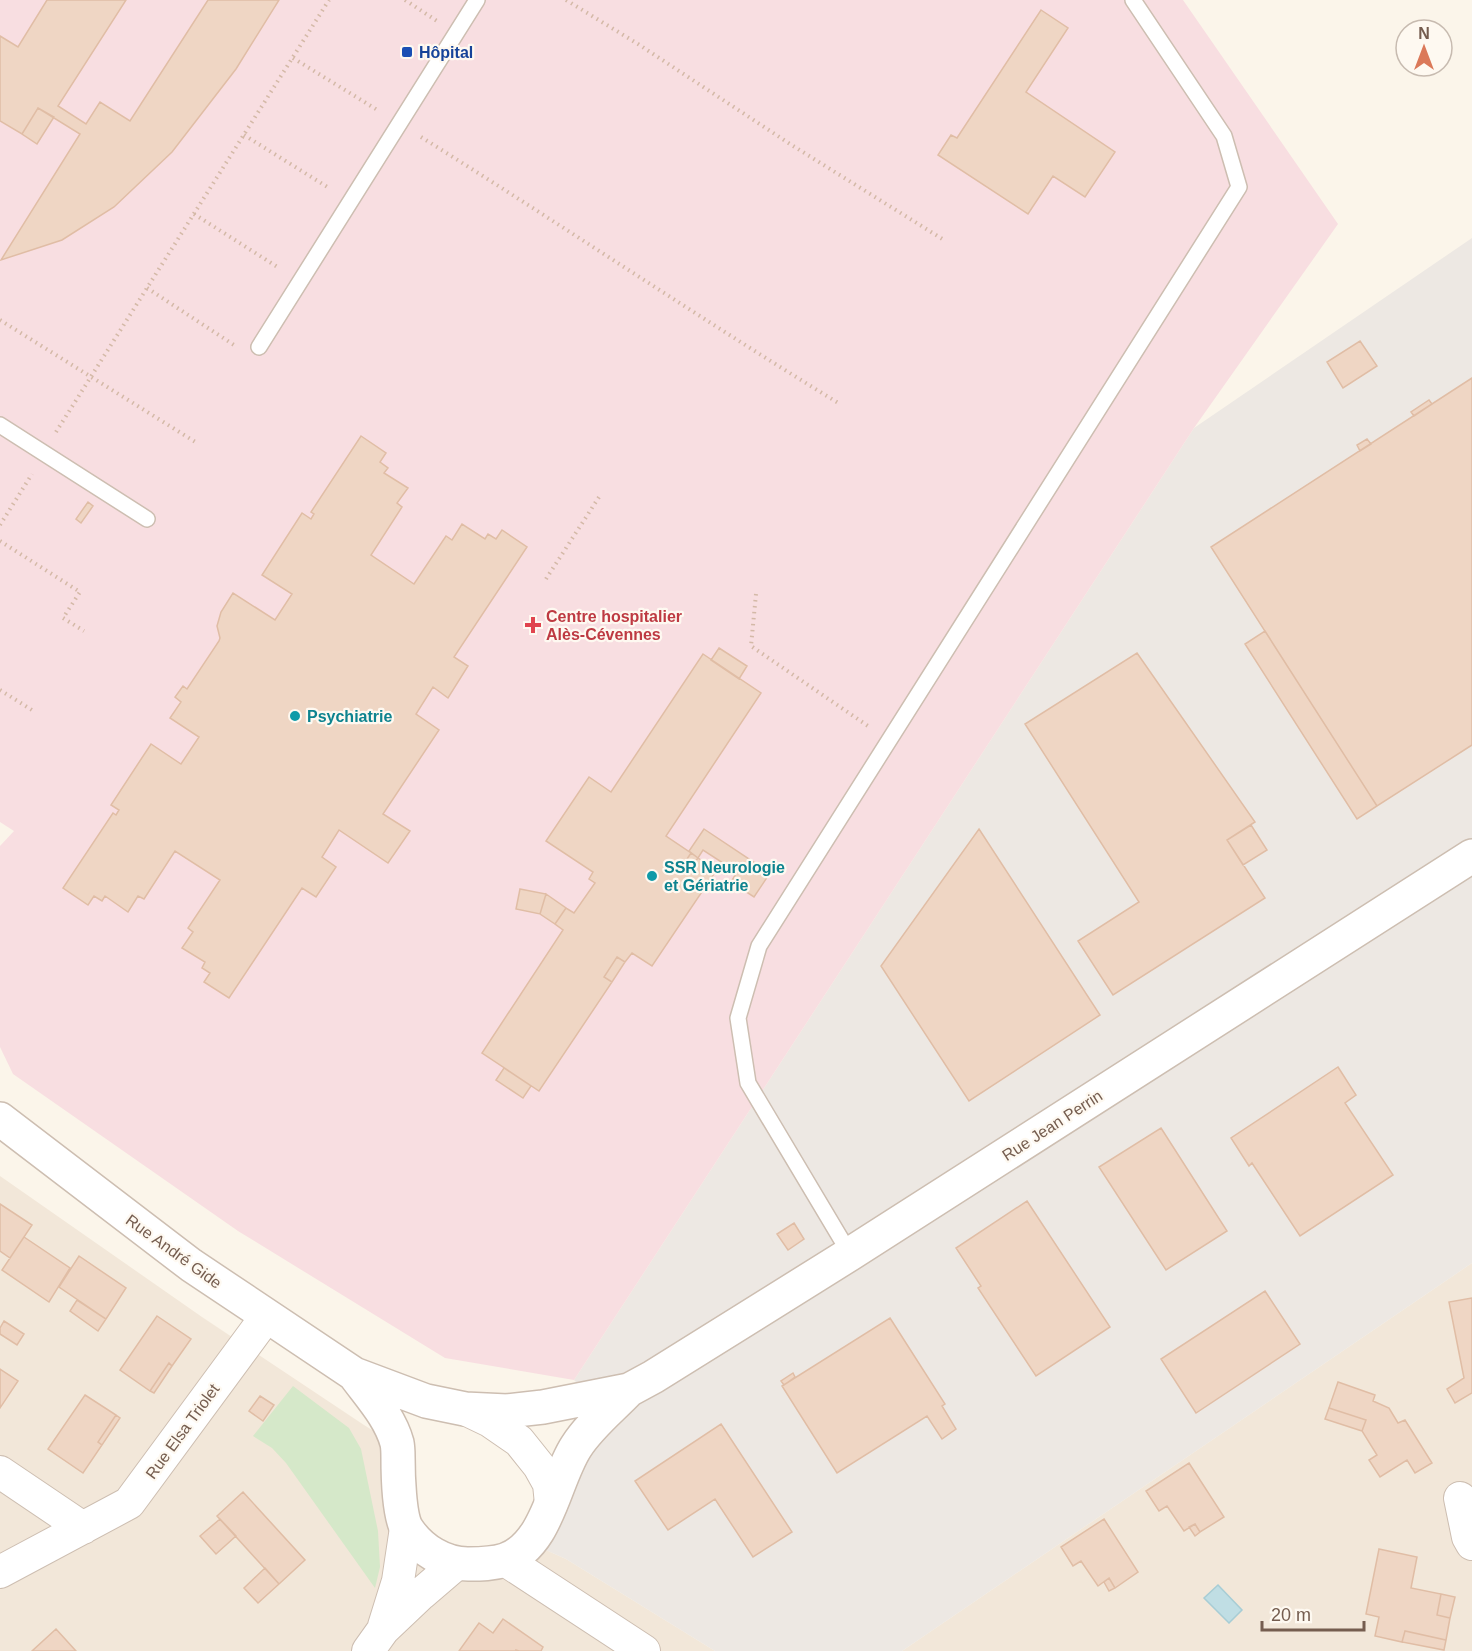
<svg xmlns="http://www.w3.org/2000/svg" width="1472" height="1651" font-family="Helvetica,sans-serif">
	<rect width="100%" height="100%" fill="#fbf5ea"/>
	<path fill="#f2e7d9" d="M 0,1176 L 202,1317 L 364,1425 L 398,1446 L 400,1496 L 437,1557 L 530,1543 L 566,1559 L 715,1651 L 0,1651 Z
		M 1472,1263 L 1472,1651 L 902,1651 Z"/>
	<path fill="#ede8e3" d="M 1472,238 L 1472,1263 L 902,1651 L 715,1651 L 566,1559 L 530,1543 L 591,1397 L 574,1380 L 1194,428 Z"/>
	<path fill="#f8dee1" d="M 0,0 L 1183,0 L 1338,224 L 1194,428 L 574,1380 L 445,1358 L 238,1231 L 13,1074 L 0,1047 L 0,846 L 14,831 L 0,822 Z"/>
	<path fill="#d5e8c9" d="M 293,1386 L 349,1428 L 361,1449 L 378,1531 L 380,1567 L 375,1588 L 286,1463 L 272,1448 L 253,1436 Z"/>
	<path fill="#c0dee4" stroke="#a7cdd5" stroke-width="1.5" d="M 1218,1585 L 1242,1610 L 1229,1623 L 1204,1598 Z"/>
	<path fill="#efd6c4" stroke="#e0bda5" stroke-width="1.5" d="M 47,0 L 126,0 L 58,106 L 86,124 L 100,102 L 130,121 L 208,0 L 279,0 L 236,69 L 172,152 L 114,207 L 62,240 L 1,260 L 80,134 L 38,108 L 22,134 L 0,121 L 0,36 L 18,47 Z
		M 1041,10 L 1068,28 L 1026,92 L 1115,152 L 1085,197 L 1053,176 L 1028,214 L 938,155 L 951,135 L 957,138 Z
		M 38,108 L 54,117 L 37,144 L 22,134 Z
		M 1360,341 L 1377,366 L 1343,388 L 1327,362 Z
		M 1472,378 L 1472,745 L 1377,806 L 1211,547 Z
		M 1429,400 L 1432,404 L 1414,416 L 1411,412 Z
		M 361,436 L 386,453 L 380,462 L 388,468 L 384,473 L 408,488 L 397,503 L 402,507 L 371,555 L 414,584 L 446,536 L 452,540 L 462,524 L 485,539 L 488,534 L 496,539 L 502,530 L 527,547 L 454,657 L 468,666 L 448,698 L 433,687 L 416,714 L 439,730 L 383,814 L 410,831 L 388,863 L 339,830 L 322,857 L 336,867 L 316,897 L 302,888 L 229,998 L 204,982 L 210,973 L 202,968 L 205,962 L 182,948 L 193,932 L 188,928 L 220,880 L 175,851 L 144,899 L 138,896 L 128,912 L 105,896 L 102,901 L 94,896 L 88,905 L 63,888 L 113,813 L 116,815 L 119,810 L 111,805 L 151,744 L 181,764 L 199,737 L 170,718 L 181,702 L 175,697 L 183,686 L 187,689 L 219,641 L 220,638 L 217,626 L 221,612 L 233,593 L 275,620 L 292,594 L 262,575 L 302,513 L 311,519 L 314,514 L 311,512 Z
		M 1367,439 L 1371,444 L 1360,451 L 1357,445 Z
		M 88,502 L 93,506 L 81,523 L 76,519 Z
		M 1265,631 L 1377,806 L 1357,819 L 1245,644 Z
		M 719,648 L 747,666 L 739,679 L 711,660 Z
		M 1137,653 L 1255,822 L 1227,840 L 1265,898 L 1113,995 L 1078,941 L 1139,902 L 1025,724 Z
		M 703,654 L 761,693 L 666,836 L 691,853 L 687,859 L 694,863 L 698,858 L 716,871 L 652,966 L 632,953 L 625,962 L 617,957 L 604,977 L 612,982 L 539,1091 L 482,1053 L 563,930 L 555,924 L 566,908 L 574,913 L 595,883 L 589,879 L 593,872 L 546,841 L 589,777 L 611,792 Z
		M 1251,825 L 1267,850 L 1243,865 L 1227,840 Z
		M 704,829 L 770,873 L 754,897 L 731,882 L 737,872 L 703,850 L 698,858 L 689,851 Z
		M 979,829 L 1100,1015 L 969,1101 L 881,966 Z
		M 691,853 L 698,858 L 694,863 L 687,859 Z
		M 520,889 L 546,894 L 540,914 L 516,909 Z
		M 546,894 L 566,908 L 555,924 L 540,914 Z
		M 617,957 L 625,962 L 612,982 L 604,977 Z
		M 1338,1067 L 1356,1095 L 1345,1103 L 1393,1175 L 1300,1236 L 1252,1163 L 1249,1166 L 1231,1138 Z
		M 504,1068 L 531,1086 L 523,1098 L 496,1080 Z
		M 1161,1128 L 1227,1231 L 1166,1270 L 1099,1167 Z
		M 1027,1201 L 1110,1327 L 1036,1376 L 978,1288 L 981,1286 L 956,1248 Z
		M 0,1204 L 32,1225 L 10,1258 L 0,1251 Z
		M 794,1223 L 804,1239 L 788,1250 L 777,1234 Z
		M 24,1237 L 70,1268 L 49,1302 L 2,1270 Z
		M 79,1256 L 126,1288 L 106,1319 L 59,1287 Z
		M 1265,1291 L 1300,1344 L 1196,1413 L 1161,1359 Z
		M 1472,1298 L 1472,1393 L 1455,1403 L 1447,1389 L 1464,1378 L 1449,1302 Z
		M 77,1300 L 106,1319 L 98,1331 L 70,1311 Z
		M 157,1316 L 191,1339 L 172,1366 L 169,1363 L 150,1391 L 120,1370 Z
		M 890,1318 L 945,1404 L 942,1406 L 956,1429 L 942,1439 L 927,1416 L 837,1473 L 782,1386 Z
		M 4,1321 L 24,1334 L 17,1345 L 0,1334 L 0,1328 Z
		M 169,1363 L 172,1366 L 154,1393 L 150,1391 Z
		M 0,1369 L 18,1381 L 0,1408 Z
		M 793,1373 L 795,1377 L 784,1385 L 781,1381 Z
		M 1338,1382 L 1375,1395 L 1373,1401 L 1389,1408 L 1398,1423 L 1405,1420 L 1432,1463 L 1415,1473 L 1407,1460 L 1380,1477 L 1369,1460 L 1377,1455 L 1362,1431 L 1366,1420 L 1329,1408 Z
		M 85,1395 L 116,1415 L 98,1442 L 102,1445 L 83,1473 L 48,1449 Z
		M 260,1396 L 274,1405 L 263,1421 L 249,1411 Z
		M 1329,1408 L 1366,1420 L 1362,1431 L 1325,1419 Z
		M 116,1415 L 120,1418 L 102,1445 L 98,1442 Z
		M 721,1424 L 792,1532 L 753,1557 L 715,1499 L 668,1530 L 635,1481 Z
		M 1189,1463 L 1224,1517 L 1200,1532 L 1195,1524 L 1184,1531 L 1167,1506 L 1159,1511 L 1146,1491 Z
		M 243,1492 L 305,1560 L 279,1584 L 217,1516 Z
		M 220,1519 L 236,1536 L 216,1554 L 200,1536 Z
		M 1104,1519 L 1138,1572 L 1115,1588 L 1109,1578 L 1098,1586 L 1081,1561 L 1073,1566 L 1061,1547 Z
		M 1195,1524 L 1200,1532 L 1195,1536 L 1189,1527 Z
		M 1379,1549 L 1417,1557 L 1411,1588 L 1441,1594 L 1437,1615 L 1450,1618 L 1446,1640 L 1405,1631 L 1402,1642 L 1375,1636 L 1379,1617 L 1366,1614 Z
		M 265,1568 L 279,1584 L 258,1603 L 244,1588 Z
		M 1109,1578 L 1115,1588 L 1109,1591 L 1104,1582 Z
		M 1441,1594 L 1455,1597 L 1450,1618 L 1437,1615 Z
		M 503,1619 L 543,1647 L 541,1651 L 519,1651 L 516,1650 L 516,1651 L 459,1651 L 479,1623 L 493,1633 Z
		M 56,1629 L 76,1651 L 32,1651 Z
		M 1405,1631 L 1446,1640 L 1444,1650 L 1402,1642 Z"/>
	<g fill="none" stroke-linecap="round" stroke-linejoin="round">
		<defs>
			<path id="service" d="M 259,347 L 477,0
				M 0,425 L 147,519
				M 850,1254 L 748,1083 L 738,1018 L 759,946 L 1239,187 L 1224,136 L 1133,0"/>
			<path id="minor" d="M 465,1409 L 490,1421 L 519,1441 L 539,1466 L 549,1484 L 551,1504
				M 0,1472 L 83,1528
				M 1460,1498 L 1468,1537 L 1472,1544
				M 505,1560 L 644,1651
				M 0,1572 L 129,1503 L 266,1317
				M 384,1626 L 398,1581 L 406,1528
				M 368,1651 L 383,1630 L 421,1594 L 456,1564"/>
			<path id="tertiary" d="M 0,1119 L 191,1265 L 354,1374 L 426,1401 L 465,1409 L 507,1411 L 543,1407 L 629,1390 L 653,1377 L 850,1254 L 1472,856
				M 354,1374 C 370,1396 390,1417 397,1443 C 398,1448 398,1452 398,1457 C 398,1473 399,1516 407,1529 C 421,1550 444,1564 468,1564 C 481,1564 493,1564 505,1560 C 548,1545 554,1481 576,1447 C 590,1425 612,1408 629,1390"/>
		</defs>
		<use href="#service" stroke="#cdbeb1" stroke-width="18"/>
		<use href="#minor" stroke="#cdbeb1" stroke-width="34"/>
		<use href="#tertiary" stroke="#cdbeb1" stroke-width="36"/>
		<path stroke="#d4b9a7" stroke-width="4" stroke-dasharray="1.5 4.5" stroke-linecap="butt" d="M 405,0 L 437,21
			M 566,0 L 638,44 L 790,144 L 944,240
			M 293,58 L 379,111
			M 244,135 L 329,188
			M 421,137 C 562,225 699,318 840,404
			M 194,214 L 279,268
			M 147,288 L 234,345
			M 0,320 L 197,443
			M 56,432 L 329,0
			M 0,525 L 32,474
			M 0,541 L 80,592 L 63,618 L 84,631
			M 546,579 L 601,494
			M 756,594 L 751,646 L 868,726
			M 0,690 L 32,710"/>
		<use href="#service" stroke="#fff" stroke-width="15"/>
		<use href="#minor" stroke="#fff" stroke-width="32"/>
		<use href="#tertiary" stroke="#fff" stroke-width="33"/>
	</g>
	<rect fill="#1a4fb4" stroke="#fef9f1" stroke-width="2" x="401" y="46" width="12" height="12" rx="3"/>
	<path fill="#e0444e" stroke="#fef9f1" stroke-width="2" d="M530 616h6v6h6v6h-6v6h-6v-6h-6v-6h6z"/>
	<g fill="#0f9aa8" stroke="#fef9f1" stroke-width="2">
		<circle cx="295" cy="716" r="6"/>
		<circle cx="652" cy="876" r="6"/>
	</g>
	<g text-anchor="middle" stroke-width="4.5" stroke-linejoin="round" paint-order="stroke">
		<g font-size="16" font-weight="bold" fill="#164399" stroke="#fef9f1" text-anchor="start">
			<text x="419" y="58">Hôpital</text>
		</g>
		<g font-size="16" font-weight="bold" fill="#be3a42" stroke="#fef9f1" text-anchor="start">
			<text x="546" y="622">Centre hospitalier<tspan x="546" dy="18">Alès-Cévennes</tspan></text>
		</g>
		<g font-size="16" font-weight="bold" fill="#0d838f" stroke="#fef9f1" text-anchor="start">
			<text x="307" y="722">Psychiatrie</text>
			<text x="664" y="873">SSR Neurologie<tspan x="664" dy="18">et Gériatrie</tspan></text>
		</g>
		<g font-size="16" fill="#755d4f" stroke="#fef9f1">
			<text transform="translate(1052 1125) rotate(-33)" y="6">Rue Jean Perrin</text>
			<text transform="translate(174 1251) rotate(36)" y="6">Rue André Gide</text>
			<text transform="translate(182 1431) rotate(-54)" y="6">Rue Elsa Triolet</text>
		</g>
	</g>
	<g transform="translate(1424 48)"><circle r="28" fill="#fef9f1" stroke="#c7bbb0" stroke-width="1.5"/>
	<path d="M0-4.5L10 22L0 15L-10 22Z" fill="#db7959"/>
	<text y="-9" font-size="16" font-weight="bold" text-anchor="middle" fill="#755d4f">N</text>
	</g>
	<path d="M1262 1621v9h102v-9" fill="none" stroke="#755d4f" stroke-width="3"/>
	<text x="1271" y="1621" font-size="18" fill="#755d4f" stroke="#fef9f1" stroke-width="4.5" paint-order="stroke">20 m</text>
</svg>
